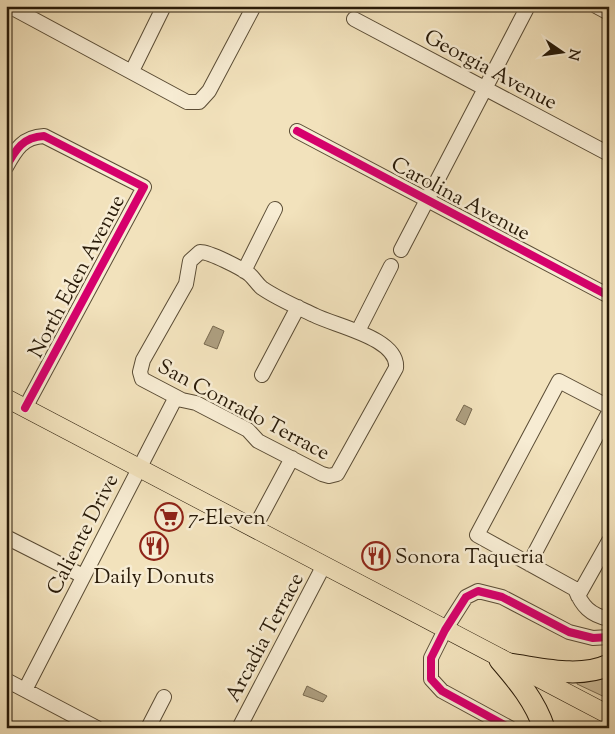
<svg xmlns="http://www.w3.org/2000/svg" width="615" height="734" font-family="'Sorts Mill Goudy',serif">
	<rect width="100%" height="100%" fill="#f2e2bc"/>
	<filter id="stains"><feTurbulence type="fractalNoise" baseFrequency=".004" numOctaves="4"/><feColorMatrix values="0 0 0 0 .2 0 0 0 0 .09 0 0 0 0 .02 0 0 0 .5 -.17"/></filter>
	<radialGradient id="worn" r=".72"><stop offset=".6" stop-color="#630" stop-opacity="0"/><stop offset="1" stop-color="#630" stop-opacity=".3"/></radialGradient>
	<path fill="#d0c09d" stroke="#7c6d52" d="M 609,668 L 609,699 L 577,684 L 578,675 Z"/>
	<path fill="#ad9e7f" stroke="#78694f" d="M 213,326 L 224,331 L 217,349 L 204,344 Z
		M 464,405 L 472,409 L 465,425 L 456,420 Z
		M 307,686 L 327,696 L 323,702 L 303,695 Z"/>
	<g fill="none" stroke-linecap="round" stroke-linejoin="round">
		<defs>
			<path id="minor" d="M 9,6 L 187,102 L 199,102 L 209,91 L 254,6
				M 596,6 L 609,13
				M 354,19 L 609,154
				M 132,71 L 164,6
				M 297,131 L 609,296
				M 6,167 C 16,149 23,137 44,136 L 144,187 L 25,408
				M 401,250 L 528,6
				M 200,252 C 210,252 241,268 249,274 C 254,278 257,284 262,288 C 278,299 297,307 314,315 C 335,326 399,338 396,368 L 337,474 L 329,476 L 322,474 L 258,441 L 248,430 L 196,403 L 182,400 L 142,379 L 140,372 L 143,360 L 186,284 L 190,261 Z
				M 244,271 L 275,209
				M 358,331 L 391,266
				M 262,375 L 298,307
				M 609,407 L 559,381 L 477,535 L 575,589 C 582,606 590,615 609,619
				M 254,529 L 292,458
				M 6,537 L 83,576
				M 529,564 L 609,412
				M 578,596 L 609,541
				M 6,680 L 97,728
				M 25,690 L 176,397
				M 148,728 L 164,697
				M 239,728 L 324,565
				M 510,728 L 442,691 L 431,679 L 431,658 L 445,630 L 466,597 L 478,591 L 502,597 L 569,632 L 593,638 L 609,637"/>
			<path id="major" d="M 6,398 L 609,715"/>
			<path id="highway" d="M 500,660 C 518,681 535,701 544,728
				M 508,664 C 540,668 578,679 609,665"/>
		</defs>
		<use href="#minor" stroke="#5a4c35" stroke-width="16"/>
		<use href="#major" stroke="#281a08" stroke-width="19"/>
		<use href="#highway" stroke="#281a08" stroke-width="23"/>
		<use href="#minor" stroke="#f7ecd3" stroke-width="14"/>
		<use href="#major" stroke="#f2e2bc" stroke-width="18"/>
		<use href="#highway" stroke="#f2e2bc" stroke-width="21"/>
		<defs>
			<path id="cycleway" d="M 297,131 L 609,296
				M 6,167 C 16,149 23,137 44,136 L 144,187 L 25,408
				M 510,728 L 442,691 L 431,679 L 431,658 L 445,630 L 466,597 L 478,591 L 502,597 L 569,632 L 593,638 L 609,637"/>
		</defs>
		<use href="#cycleway" stroke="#f7ecd3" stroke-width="11"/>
		<use href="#cycleway" stroke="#d6006c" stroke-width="8"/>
	</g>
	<defs>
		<symbol id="supermarket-ring" viewBox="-11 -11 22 22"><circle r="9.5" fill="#f7ecd3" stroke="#8f2418" stroke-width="1.5"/><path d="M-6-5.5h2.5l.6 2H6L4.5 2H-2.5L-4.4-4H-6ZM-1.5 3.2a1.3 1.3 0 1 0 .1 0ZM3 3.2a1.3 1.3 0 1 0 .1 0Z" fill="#8f2418"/></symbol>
		<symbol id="restaurant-ring" viewBox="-11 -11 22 22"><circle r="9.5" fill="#f7ecd3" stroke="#8f2418" stroke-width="1.5"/><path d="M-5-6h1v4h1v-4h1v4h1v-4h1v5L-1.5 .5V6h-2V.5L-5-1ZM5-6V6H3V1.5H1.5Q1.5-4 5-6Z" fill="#8f2418"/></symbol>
	</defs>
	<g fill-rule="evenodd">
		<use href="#supermarket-ring" x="153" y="501" width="32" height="32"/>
		<use href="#restaurant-ring" x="138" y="530" width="32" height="32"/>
		<use href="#restaurant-ring" x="360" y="540" width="32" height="32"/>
	</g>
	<g text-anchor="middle" stroke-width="5" stroke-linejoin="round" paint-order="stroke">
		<g font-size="21" fill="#281a08" stroke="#f7ecd3">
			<text transform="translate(491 69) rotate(28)" y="7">Georgia Avenue</text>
			<text transform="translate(461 198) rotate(28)" y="7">Carolina Avenue</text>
			<text transform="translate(76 276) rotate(-62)" y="7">North Eden Avenue</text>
			<text transform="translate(244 409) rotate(28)" y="7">San Conrado Terrace</text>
			<text transform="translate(82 534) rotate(-63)" y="7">Caliente Drive</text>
			<text transform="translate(264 637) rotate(-62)" y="7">Arcadia Terrace</text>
		</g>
		<g font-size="21" fill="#281a08" stroke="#f7ecd3" text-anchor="start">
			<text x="188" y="524">7-Eleven</text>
			<text x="395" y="563">Sonora Taqueria</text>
			<text x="154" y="583" text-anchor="middle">Daily Donuts</text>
		</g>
	</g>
	<rect width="615" height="734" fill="none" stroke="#f2e2bc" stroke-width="25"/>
	<rect x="8" y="8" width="600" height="719" fill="none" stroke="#281a08" stroke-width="2.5"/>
	<rect x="12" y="12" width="590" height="709" fill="none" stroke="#281a08"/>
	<g transform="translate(562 52) rotate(103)" stroke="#f7ecd3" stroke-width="4" paint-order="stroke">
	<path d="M0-4L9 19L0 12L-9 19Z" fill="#281a08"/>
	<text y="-8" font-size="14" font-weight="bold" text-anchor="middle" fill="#281a08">N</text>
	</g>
	<rect width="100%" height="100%" filter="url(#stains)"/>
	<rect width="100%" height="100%" fill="url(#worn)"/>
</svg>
